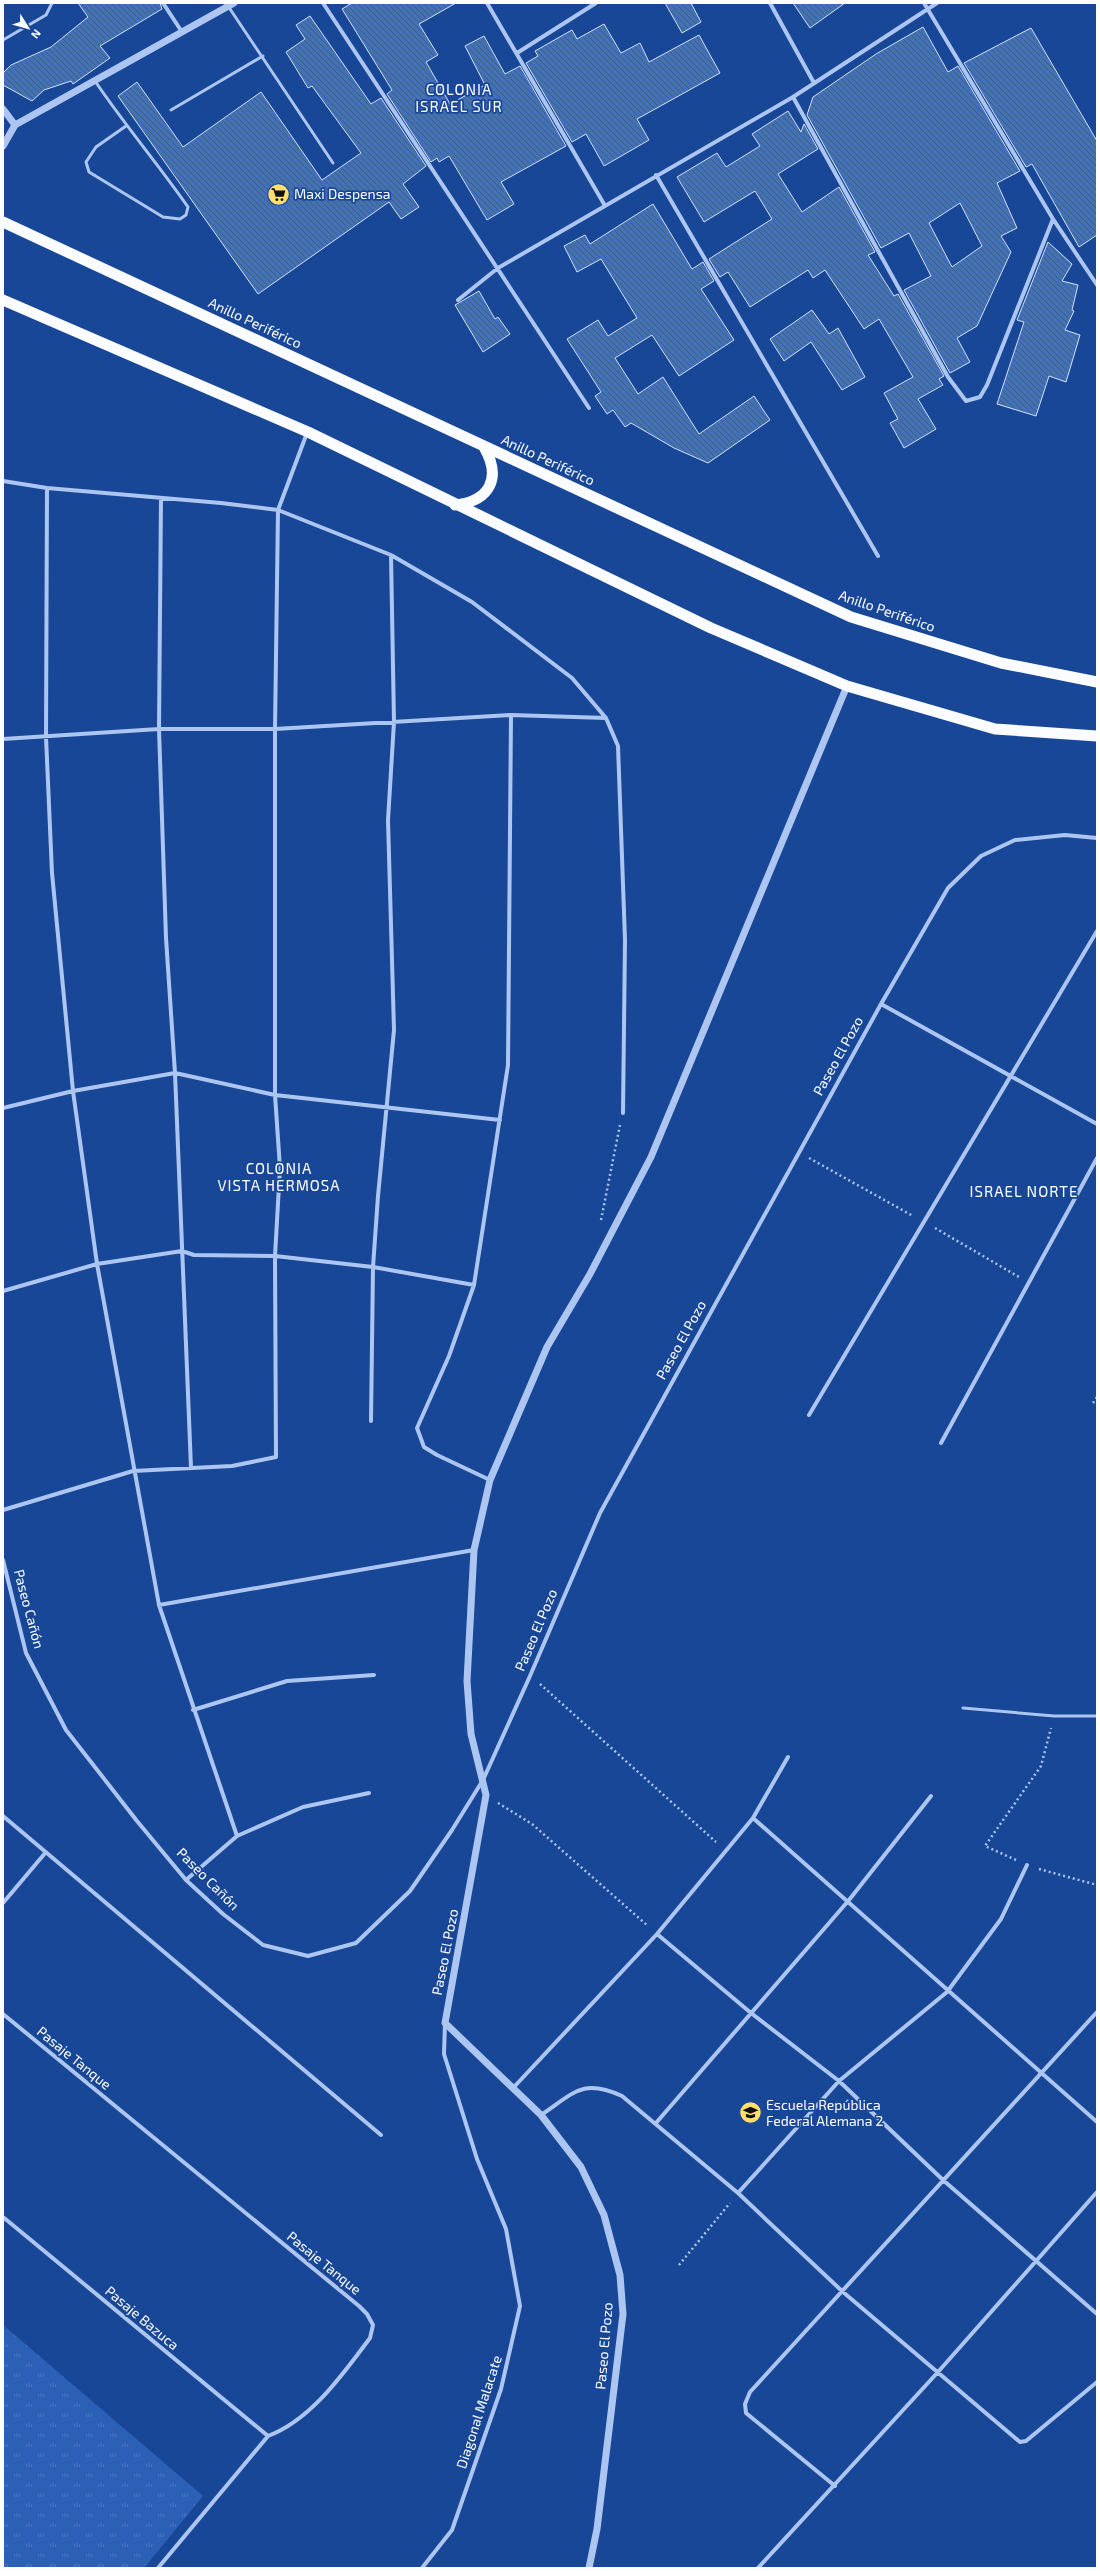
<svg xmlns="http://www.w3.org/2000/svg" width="1100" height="2571" font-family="'Exo 2',sans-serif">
	<defs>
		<pattern id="grass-tufts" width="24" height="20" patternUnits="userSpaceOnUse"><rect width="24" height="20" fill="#2c60b6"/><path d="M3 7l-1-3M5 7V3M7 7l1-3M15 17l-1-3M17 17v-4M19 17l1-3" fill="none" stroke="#4c78c1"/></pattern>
		<pattern id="building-back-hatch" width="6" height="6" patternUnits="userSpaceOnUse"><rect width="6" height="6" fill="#4170bf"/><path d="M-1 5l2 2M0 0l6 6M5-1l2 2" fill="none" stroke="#475c80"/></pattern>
	</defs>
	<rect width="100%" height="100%" fill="#184798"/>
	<path fill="url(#grass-tufts)" d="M 3,2325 L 203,2496 L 144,2568 L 3,2568 Z"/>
	<path fill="url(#building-back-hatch)" stroke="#d3e3fc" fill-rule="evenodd" d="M 78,3 L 160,3 L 162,9 L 100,46 L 110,58 L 73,84 L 71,81 L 44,90 L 32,101 L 3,85 L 3,73 L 11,65 L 51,47 L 88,17 Z
		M 352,3 L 456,3 L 419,24 L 438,55 L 426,62 L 450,104 L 485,85 L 465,46 L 484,36 L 505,74 L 520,66 L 566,146 L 501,182 L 514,204 L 487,220 L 449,156 L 439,162 L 437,158 L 431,162 L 387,94 L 392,90 L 342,9 Z
		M 665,3 L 691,3 L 701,22 L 682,33 Z
		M 793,3 L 845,3 L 810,28 Z
		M 310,16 L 371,104 L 381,98 L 426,166 L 403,184 L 419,207 L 401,219 L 389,202 L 258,294 L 118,96 L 137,82 L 183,147 L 261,92 L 322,180 L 361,153 L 312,86 L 308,88 L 286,52 L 305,39 L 296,25 Z
		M 604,24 L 621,53 L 640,43 L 649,62 L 699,35 L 720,73 L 637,119 L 649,140 L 604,166 L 586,134 L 572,142 L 526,63 L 538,56 L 535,51 L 572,30 L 577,39 Z
		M 923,27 L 948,72 L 958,66 L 1020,171 L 997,183 L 1017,228 L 1001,236 L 1011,252 L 977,326 L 957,338 L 970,362 L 950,373 L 904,290 L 931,276 L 909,233 L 881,248 L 807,115 L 813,97 L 876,54 ZM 960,203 L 982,246 L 952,267 L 929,223 Z
		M 1031,28 L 1097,141 L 1097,235 L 1079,247 L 1032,164 L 1026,167 L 964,63 Z
		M 788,111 L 801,132 L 804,124 L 818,149 L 778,174 L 802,212 L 839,187 L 875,252 L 868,255 L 894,296 L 898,294 L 944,376 L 939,379 L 943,385 L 918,399 L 936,429 L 904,448 L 890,423 L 898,419 L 884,393 L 913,377 L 879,319 L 864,329 L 825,270 L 813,278 L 808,270 L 750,307 L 728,272 L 720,277 L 709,259 L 772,219 L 755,191 L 704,222 L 677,177 L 717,153 L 726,167 L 760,146 L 752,134 Z
		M 653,204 L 692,269 L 703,262 L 714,281 L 701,289 L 734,340 L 679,376 L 652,335 L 615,358 L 638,394 L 663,377 L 699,434 L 754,396 L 770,420 L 708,463 L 674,448 L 631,423 L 625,427 L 613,410 L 607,414 L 595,396 L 601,392 L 567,339 L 598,320 L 608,336 L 637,318 L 601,259 L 577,272 L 564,246 L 585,235 L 590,244 Z
		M 1048,242 L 1072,264 L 1062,281 L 1078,285 L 1072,310 L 1074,311 L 1065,330 L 1080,335 L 1066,382 L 1049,376 L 1036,416 L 997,404 L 1024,322 L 1017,320 Z
		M 479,291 L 495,319 L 498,317 L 510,334 L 483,352 L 455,305 Z
		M 812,310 L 829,334 L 838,328 L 865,377 L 842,390 L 811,342 L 784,361 L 770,339 Z"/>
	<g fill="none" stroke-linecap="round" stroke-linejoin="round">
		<path stroke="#acc6f1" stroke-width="2.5" stroke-dasharray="2 3" stroke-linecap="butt" d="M 809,1158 L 913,1216
			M 601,1220 L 620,1125
			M 935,1228 L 1019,1277
			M 1093,1403 L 1097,1397
			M 540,1684 L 716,1842
			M 498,1803 L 532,1824 L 648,1926
			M 1016,1860 L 985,1846 L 1041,1766 L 1051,1728
			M 1039,1869 L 1097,1885
			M 679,2265 L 730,2203"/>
		<path stroke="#acc6f1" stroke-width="3" d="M 228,6 L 333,163
			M 3,40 L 46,15 L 52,3
			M 95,81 C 124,124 158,164 188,207 L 186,215 L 180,219 L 163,217 L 89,172 L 86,162 L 96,147 L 126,126
			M 171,110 L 263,56
			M 963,1708 L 1054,1716 L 1097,1716"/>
		<path stroke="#acc6f1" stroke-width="4" d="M 163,3 L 182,32
			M 323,3 L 589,408
			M 487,3 L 604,204
			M 770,3 L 814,83
			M 517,53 L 596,3
			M 793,97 L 948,377 L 966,401 L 980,397 L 987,385 L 1053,219 L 924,3
			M 656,175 L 878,556
			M 1053,219 L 1097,285
			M 458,300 L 498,268 L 793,97 L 937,3
			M 3,481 L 47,488 L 221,503 L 278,510 L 391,555 L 472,602 L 572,678 L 606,718 L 618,746 L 625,940 L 623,1113
			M 47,488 L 46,737 L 52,873 L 73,1091 L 97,1264 L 159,1605 L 237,1836 L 303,1807 L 369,1793
			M 161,499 L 159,729 L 166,938 L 175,1073 L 191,1468
			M 3,739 L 159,729 L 275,729 L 511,715 L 606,718
			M 881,1004 L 1097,1124
			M 3,1108 L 73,1091 L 175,1073 L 275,1095 L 500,1120
			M 3,1291 L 97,1264 L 182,1251 L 194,1255 L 275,1256 L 373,1267 L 474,1285
			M 809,1415 L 1097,931
			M 371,1421 L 373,1267 L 378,1196 L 394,1030 L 388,820 L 394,722 L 391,555
			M 941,1443 L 1097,1158
			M 490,1480 L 437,1455 L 424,1447 L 417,1428 L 449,1356 L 474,1285 L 508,1065 L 511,715
			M 3,1510 L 133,1471 L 232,1466 L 276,1457 L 275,1256 L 280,1168 L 275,1095 L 275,729 L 278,510 L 307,433
			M 3,1560 L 26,1653 L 66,1730 L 137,1821 L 186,1880 L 223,1914 L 263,1945 L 308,1956 L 356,1943 L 410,1891 L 452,1830 L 483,1780 L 530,1676 L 600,1513 L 881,1004 L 948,888 L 981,856 L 1015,840 L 1065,835 L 1097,838
			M 159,1605 L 474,1550
			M 193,1710 L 287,1681 L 374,1675
			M 3,1816 L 381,2135
			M 753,1818 L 1097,2122
			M 186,1880 L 237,1836
			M 3,1903 L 46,1852
			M 657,1934 L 751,2013 L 839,2081 L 943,2180 L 1097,2314
			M 3,2014 L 359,2306 L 367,2314 L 373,2325 L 370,2338 C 343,2374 311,2420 268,2436 L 158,2568
			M 514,2087 L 657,1934 L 753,1818 L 788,1757
			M 541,2115 C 574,2093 582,2078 622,2096 L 738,2193 L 843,2292 L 1020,2442 L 1026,2441 L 1097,2382
			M 656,2123 L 849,1900 L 931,1796
			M 738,2193 L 839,2081 L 947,1992 L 1001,1919 L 1027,1865
			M 3,2217 L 268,2436
			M 835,2486 L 746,2413 L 745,2404 L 750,2392 L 1097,2012
			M 422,2568 L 452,2530 L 501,2389 L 520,2306 L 506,2229 L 477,2159 L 444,2054 L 445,2023
			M 758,2568 L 938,2372 L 1097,2192"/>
		<path stroke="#acc6f1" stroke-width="7" d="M 3,109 L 15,125
			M 15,125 L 234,3
			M 3,146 L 15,125
			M 589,2568 L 597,2529 L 623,2314 L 620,2275 L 604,2215 L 581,2167 L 541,2115 L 445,2023 L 486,1795 L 471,1734 L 467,1681 L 474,1550 L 490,1480 L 547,1347 L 590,1274 L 651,1157 L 847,686"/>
		<path stroke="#fafcff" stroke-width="11" d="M 3,222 L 851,617 L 1001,663 L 1097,682
			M 3,300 L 308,432 L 711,628 L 847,686 L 995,729 L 1097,736
			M 455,505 C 490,501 502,478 484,447"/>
	</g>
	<defs>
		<symbol id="supermarket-disc" viewBox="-11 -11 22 22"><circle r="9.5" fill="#ffdf6c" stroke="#184798"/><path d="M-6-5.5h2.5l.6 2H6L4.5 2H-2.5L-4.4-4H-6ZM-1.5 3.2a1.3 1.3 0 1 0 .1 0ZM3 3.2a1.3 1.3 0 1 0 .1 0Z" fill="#111"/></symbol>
		<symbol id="school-disc" viewBox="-11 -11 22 22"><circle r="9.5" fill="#ffdf6c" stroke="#184798"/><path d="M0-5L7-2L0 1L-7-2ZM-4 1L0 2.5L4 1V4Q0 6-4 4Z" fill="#111"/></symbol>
	</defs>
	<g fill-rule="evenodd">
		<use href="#supermarket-disc" x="266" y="182" width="25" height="25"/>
		<use href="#school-disc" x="738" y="2100" width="25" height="25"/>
	</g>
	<g text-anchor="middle" stroke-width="3.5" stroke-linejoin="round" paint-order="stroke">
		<g font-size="14" fill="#fff" stroke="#184798" text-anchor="start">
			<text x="294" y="199">Maxi Despensa</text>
			<text x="766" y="2110">Escuela República<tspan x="766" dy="16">Federal Alemana 2</tspan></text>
		</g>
		<g font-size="14" fill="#fff" stroke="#184798">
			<text transform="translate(255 323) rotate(25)" y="5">Anillo Periférico</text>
			<text transform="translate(548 460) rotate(25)" y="5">Anillo Periférico</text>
			<text transform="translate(887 611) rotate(19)" y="5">Anillo Periférico</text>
			<text transform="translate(838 1056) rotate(-61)" y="5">Paseo El Pozo</text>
			<text transform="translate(681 1340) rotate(-61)" y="5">Paseo El Pozo</text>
			<text transform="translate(29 1609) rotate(75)" y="5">Paseo Cañón</text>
			<text transform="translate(536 1630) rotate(-67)" y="5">Paseo El Pozo</text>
			<text transform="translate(208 1879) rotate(45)" y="5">Paseo Cañón</text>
			<text transform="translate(445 1952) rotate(-79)" y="5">Paseo El Pozo</text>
			<text transform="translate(74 2058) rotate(39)" y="5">Pasaje Tanque</text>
			<text transform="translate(324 2263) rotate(39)" y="5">Pasaje Tanque</text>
			<text transform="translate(142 2318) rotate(40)" y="5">Pasaje Bazuca</text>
			<text transform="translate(604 2346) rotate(-85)" y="5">Paseo El Pozo</text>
			<text transform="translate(479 2412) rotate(-72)" y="5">Diagonal Malacate</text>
		</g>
		<g font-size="15" letter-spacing="1" fill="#fff" stroke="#184798">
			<text x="459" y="95">COLONIA<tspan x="459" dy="17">ISRAEL SUR</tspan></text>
			<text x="279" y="1174">COLONIA<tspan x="279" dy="17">VISTA HERMOSA</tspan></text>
			<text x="1024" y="1197">ISRAEL NORTE</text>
		</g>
	</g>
	<rect width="1100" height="2571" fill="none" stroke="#ffffff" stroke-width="8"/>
	<g transform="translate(28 28) rotate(127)" stroke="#184798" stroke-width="3" paint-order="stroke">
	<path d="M0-3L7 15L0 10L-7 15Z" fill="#ffffff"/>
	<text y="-6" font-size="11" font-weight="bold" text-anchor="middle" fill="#ffffff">N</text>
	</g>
</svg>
